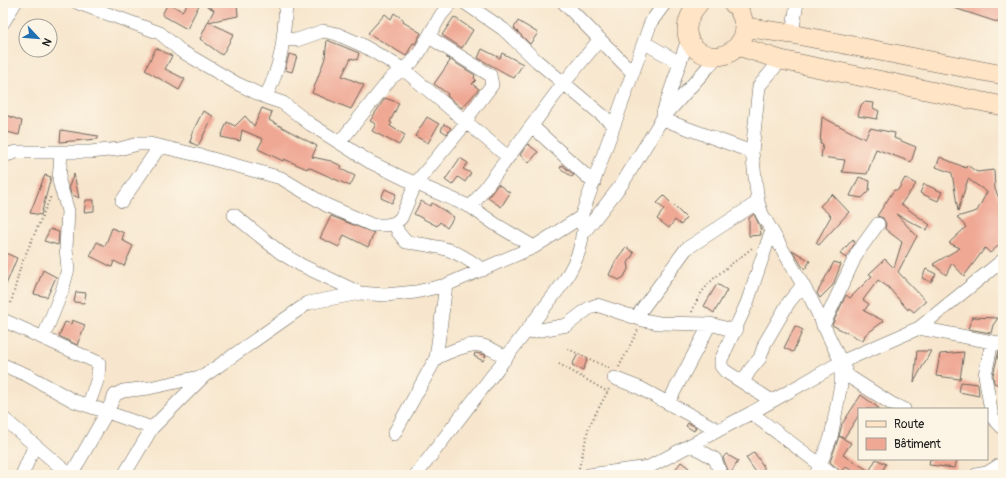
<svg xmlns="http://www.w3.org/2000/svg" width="1006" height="478" font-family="Pangolin,sans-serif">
	<rect width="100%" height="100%" fill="#fcf5e5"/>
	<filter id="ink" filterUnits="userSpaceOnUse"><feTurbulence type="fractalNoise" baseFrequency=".025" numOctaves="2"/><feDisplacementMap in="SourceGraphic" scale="8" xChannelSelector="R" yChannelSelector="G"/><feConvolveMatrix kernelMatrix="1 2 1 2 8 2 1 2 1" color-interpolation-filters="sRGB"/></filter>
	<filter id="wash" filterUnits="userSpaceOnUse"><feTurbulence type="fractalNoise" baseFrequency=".012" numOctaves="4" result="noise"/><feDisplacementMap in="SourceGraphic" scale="16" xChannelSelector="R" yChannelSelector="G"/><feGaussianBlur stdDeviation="0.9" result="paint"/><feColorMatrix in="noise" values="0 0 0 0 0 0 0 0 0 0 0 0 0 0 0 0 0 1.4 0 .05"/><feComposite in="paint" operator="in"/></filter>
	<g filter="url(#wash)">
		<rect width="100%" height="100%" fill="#f7e6cd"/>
		<g id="blocks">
			<path fill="#efa894" d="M 168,3 L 182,11 L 189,3 L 200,3 L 187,29 L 162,15 Z
				M 202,3 L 237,3 L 238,16 L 208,22 L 214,10 Z
				M 945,3 L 985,3 L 1003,8 L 1003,24 L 945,5 Z
				M 394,13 L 404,20 L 403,22 L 421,33 L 415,44 L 413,43 L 406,56 L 368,33 L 385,14 L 391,19 Z
				M 454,17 L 473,30 L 462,48 L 442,35 Z
				M 518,21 L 538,33 L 530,44 L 514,28 Z
				M 208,22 L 234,34 L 222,55 L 200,39 Z
				M 327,40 L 359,53 L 357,60 L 351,58 L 342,76 L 364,85 L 351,109 L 312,93 L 325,58 Z
				M 156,48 L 172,56 L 165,69 L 185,79 L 179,90 L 145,70 Z
				M 482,49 L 500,58 L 502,53 L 523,64 L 514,78 L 478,58 Z
				M 289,54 L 297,56 L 292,72 L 285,70 Z
				M 446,57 L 475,75 L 474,78 L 476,80 L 472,84 L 479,89 L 462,108 L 447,96 L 448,94 L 434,84 L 450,61 Z
				M 385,98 L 399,103 L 390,122 L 392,123 L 390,126 L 405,135 L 399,145 L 372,131 L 376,124 L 370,121 Z
				M 864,102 L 874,103 L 873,108 L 879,111 L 877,119 L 858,116 L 861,105 Z
				M 262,108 L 272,112 L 269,120 L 317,146 L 312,157 L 331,161 L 342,166 L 341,169 L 355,176 L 350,186 L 308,167 L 307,169 L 284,159 L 283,161 L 258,149 L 263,139 L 242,130 L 240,141 L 221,137 L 227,122 L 235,126 L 245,116 L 254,126 Z
				M 203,111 L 213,116 L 198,146 L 190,142 L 192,136 L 191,135 Z
				M 3,114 L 22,121 L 19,135 L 3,131 Z
				M 427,117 L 439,124 L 428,143 L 415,136 Z
				M 822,117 L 865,139 L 870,128 L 895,133 L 894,138 L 916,147 L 911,162 L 876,149 L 867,174 L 842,172 L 845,160 L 821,157 L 823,144 L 820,144 Z
				M 444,124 L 451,128 L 447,134 L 441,130 Z
				M 61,130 L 98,136 L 98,139 L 60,142 Z
				M 528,144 L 538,152 L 529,163 L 520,155 Z
				M 940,157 L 966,168 L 967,165 L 977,172 L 994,170 L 995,189 L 1003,207 L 1003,242 L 990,253 L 985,248 L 964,276 L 952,263 L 946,275 L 933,264 L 960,248 L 949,243 L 966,227 L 957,217 L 977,211 L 987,192 L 968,179 L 958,211 L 952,173 L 936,167 Z
				M 460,158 L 468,163 L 463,169 L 471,173 L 465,182 L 458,177 L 452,185 L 445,180 Z
				M 562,165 L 574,175 L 572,177 L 560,168 Z
				M 74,174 L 79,198 L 71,194 L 69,186 Z
				M 45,175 L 51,177 L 41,215 L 30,213 Z
				M 859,177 L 870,181 L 869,191 L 862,198 L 850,196 Z
				M 905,178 L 916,184 L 901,204 L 930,225 L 926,230 L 896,214 L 917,236 L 898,272 L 926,301 L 914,312 L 909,308 L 908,310 L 888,287 L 878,280 L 863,300 L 869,304 L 864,311 L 884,321 L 865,335 L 863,341 L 832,325 L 846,295 L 850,298 L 872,276 L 869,274 L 885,259 L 894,268 L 902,242 L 885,229 L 886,224 L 883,218 L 877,216 L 894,190 L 898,190 Z
				M 498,184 L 510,193 L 501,207 L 488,198 Z
				M 924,184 L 942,192 L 938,201 L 920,193 Z
				M 385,189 L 396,194 L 392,203 L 381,198 Z
				M 832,194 L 849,212 L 819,245 L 816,243 L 831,216 L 820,206 Z
				M 664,196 L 686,218 L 681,225 L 675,220 L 669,228 L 657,219 L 664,209 L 657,203 Z
				M 86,200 L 94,200 L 94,211 L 84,212 Z
				M 421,201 L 430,206 L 432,203 L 454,217 L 447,228 L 440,222 L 437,226 L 414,214 Z
				M 754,214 L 760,227 L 761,235 L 749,236 L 749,218 Z
				M 331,216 L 374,233 L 368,247 L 344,235 L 339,247 L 320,238 Z
				M 112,228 L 124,233 L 122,240 L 133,246 L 124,266 L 114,261 L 112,267 L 90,256 L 97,242 L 105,246 Z
				M 50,229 L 59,232 L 58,245 L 44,241 Z
				M 853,239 L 855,243 L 846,258 L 840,254 Z
				M 626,247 L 634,253 L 628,263 L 629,267 L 624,277 L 619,280 L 609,275 L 616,260 Z
				M 792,250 L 810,261 L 805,269 L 802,266 Z
				M 3,252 L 17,258 L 3,292 Z
				M 834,262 L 841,264 L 833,285 L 820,298 L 817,293 Z
				M 926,269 L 936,274 L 931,282 L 922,278 Z
				M 43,270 L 56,277 L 47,297 L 34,294 Z
				M 717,284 L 727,290 L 714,313 L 704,306 Z
				M 76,292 L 86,293 L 84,303 L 74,302 Z
				M 972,317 L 998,318 L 993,325 L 991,333 L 968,329 Z
				M 72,320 L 85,325 L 77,345 L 59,336 L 65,322 L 71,324 Z
				M 795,326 L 803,330 L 793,352 L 784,348 Z
				M 917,351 L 931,351 L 914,382 Z
				M 999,351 L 1003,352 L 1003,387 L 994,383 L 993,375 Z
				M 964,352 L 960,379 L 936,376 L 940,354 Z
				M 475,353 L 486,355 L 483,361 L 474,356 Z
				M 578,354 L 588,358 L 583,370 L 572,365 Z
				M 961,382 L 978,384 L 979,396 L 959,392 Z
				M 861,395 L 880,409 L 859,409 L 859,415 L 844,438 L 839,436 L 842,424 Z
				M 688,423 L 696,427 L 694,431 L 686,426 Z
				M 839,436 L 851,443 L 843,455 L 871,472 L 870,475 L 862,475 L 845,467 L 841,472 L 830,462 Z
				M 754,452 L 764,467 L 764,470 L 758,475 L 746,458 Z
				M 726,454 L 738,461 L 730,475 L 723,458 Z
				M 876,459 L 886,464 L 880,475 L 870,470 Z
				M 930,459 L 957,459 L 955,468 L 929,465 Z
				M 681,462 L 689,468 L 683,475 L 671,475 Z"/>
		</g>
	</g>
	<g filter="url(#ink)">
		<use href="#blocks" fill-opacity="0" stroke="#69635a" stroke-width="1"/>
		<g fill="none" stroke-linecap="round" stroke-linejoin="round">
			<defs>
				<path id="minor" d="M 78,3 L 160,33 L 181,51 L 236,83 L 265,97 L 283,103 L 310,124 L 370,162 L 403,178 L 471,207 L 495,224 L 534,247
					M 465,3 L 503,29 L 537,61 L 614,125
					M 564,3 L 632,72
					M 3,23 L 15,3
					M 792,34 L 797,3
					M 284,39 L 297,40 L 323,31 L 337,34 L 362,45 L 403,69 L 508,157
					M 645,43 L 680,63
					M 781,60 L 759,86 L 752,152 L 758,202 L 762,214 L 811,299 L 841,362 L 841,384 L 831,437 L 816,475
					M 265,97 C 282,68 284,36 286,3
					M 663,113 L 688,39
					M 662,119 L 752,152
					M 532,126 L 594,183
					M 340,142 L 391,78 L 412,62 L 419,53 L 441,15 L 451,3
					M 3,156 L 16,152 L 90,152 L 119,149 L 138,144 L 150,144 L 202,156 L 281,178 L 326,205 L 372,225 L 386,225 L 395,223 L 401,218 L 416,183 L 466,123 L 470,114 L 492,85 L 490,75 L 429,37
					M 122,201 L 160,146
					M 471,207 L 563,84 L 600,39
					M 234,215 L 281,253 L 301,265 L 360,293
					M 395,223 L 398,232 L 406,242 C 443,247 452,247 483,270
					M 582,225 L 581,217 L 651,22 L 665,3
					M 771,232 L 747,303 L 721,360 L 721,366 L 725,371 L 772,401
					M 637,316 L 686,249 L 758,202
					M 3,320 L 99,363 L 98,378 L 88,406
					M 823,326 L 857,253 L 878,224
					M 919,328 L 1003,344
					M 525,333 L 567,325 L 589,308 L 597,305 L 643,320 L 659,323 L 710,324 L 736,331
					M 43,338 L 62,291 L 68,269 L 66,248 L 68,211 L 59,181 L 61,153
					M 992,342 L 985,375 L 992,417 L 1003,428
					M 436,358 L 446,285
					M 842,364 L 848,376 L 892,404 L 904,409
					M 3,365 L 27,375 L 74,401 L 107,412 L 115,395 L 123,391 L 149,388 L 204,376 L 308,303 L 360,293 L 385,295 L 416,292 L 446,285 L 534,247 L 581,217
					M 614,378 L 640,388 L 718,430
					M 743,382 L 750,370 L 760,358 L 765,343 L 789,302 L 803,285
					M 668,403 L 710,324
					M 751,413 L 834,475
					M 3,418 L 70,475
					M 394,434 L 436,358 C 446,353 469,343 479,345 C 488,346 498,353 506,357
					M 691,445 L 715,459 L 721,475
					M 22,475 L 34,447
					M 71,475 L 107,412 L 152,428
					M 124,475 L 152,428 L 204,376
					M 416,475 L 564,282 C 572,267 581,253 582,235 L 622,184 L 662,119 L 717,57
					M 589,475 L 649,467
					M 642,475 L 649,467 L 751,413 L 841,362 L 919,328 L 1003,260
					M 976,475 L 987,473 L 1003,463"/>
				<path id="secondary" d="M 699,3 C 662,45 720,76 741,41 C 744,36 746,29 744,23 C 742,15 739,7 732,3
					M 745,27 L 792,34 L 1003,75
					M 738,46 L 781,60 L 1003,106"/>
			</defs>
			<use href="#minor" stroke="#69635a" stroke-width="14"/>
			<use href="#secondary" stroke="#69635a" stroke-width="20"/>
			<path stroke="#69635a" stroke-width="2" stroke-dasharray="1 3" stroke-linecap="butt" d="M 11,303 L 21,265 L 51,196
				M 692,312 C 703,280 727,269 752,248
				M 568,349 L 609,368
				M 559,364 L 608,392
				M 619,367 L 638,330
				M 579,468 L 589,426 L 609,389"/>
			<use href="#minor" stroke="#fff" stroke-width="13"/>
			<use href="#secondary" stroke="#ffe4c6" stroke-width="19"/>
		</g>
	</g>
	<rect width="1006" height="478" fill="none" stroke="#fcf5e5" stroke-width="16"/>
	<rect x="858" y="408" width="130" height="52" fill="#fcf5e5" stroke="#a29e95"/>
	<rect x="866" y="421" width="20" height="6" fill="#ffe4c6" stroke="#a29e95"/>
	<text x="894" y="428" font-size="12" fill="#1c1c1c">Route</text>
	<rect x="866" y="438" width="20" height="12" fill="#efa894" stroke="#a29e95"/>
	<text x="894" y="448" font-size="12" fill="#1c1c1c">Bâtiment</text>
	<g transform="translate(38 38) rotate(116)"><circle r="19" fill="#fcf5e5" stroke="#a29e95"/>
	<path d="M0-3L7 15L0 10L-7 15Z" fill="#1f6fb2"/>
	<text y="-6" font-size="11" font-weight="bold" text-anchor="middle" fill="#1c1c1c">N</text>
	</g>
</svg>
